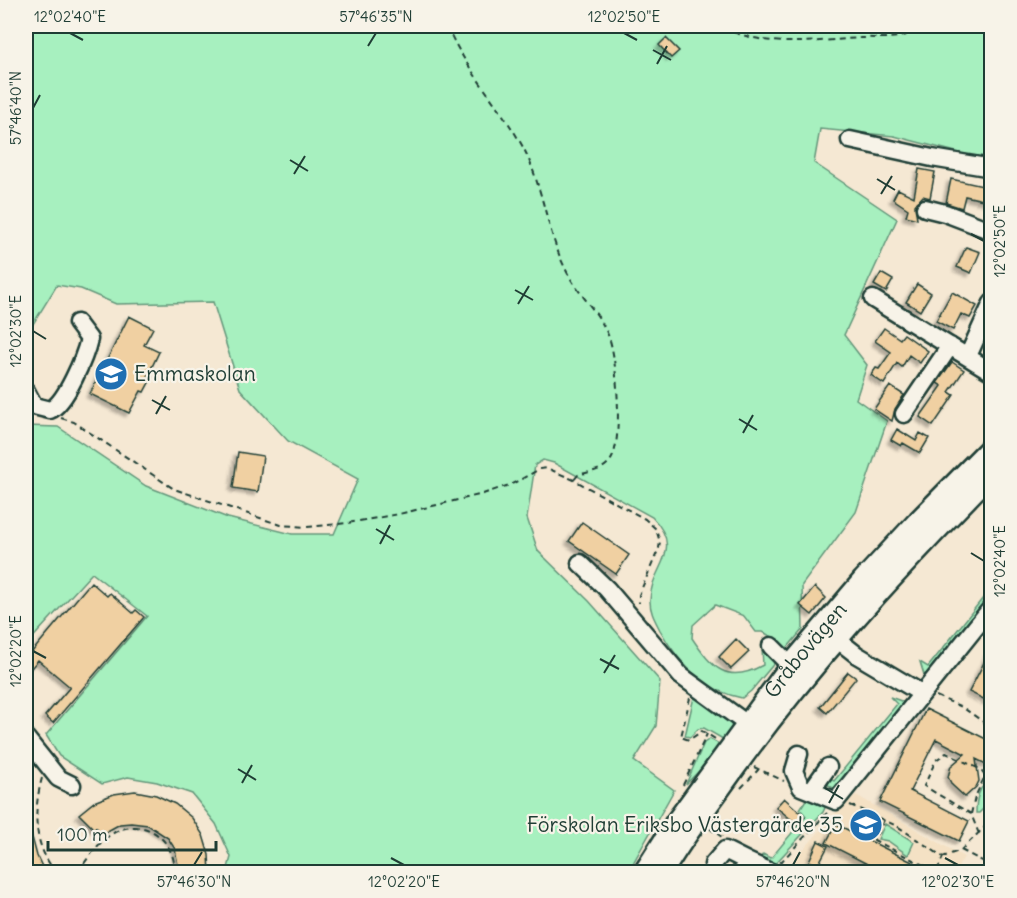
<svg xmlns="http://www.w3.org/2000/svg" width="1017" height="898" font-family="Delius,sans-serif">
	<defs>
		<filter id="shadow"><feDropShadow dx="-3.5" dy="3.5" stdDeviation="1.5" flood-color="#0004"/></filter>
	</defs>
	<rect width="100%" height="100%" fill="#f5e8d3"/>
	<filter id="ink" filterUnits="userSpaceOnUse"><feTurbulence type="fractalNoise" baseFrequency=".0167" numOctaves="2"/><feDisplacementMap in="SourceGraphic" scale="12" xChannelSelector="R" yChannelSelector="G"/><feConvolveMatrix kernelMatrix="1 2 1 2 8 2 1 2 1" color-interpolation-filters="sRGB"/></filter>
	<g filter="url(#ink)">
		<path fill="#f4e1c4" d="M 856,795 L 964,857 L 955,872 L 784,872 L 837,811 Z"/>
		<path fill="#a7f0bf" stroke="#63967a" stroke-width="1.5" fill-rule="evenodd" d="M 26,26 L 991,26 L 991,161 L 894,136 L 820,129 L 814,163 L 897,219 L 844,335 L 867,365 L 856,399 L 887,421 L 856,512 L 802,585 L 803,629 L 751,691 L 742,698 C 705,691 678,662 660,630 C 655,620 650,612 650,601 C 650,566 686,552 652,517 L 554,463 L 543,460 L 535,465 L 527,518 L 538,551 L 589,601 L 660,681 L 656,726 L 634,761 L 674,790 L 628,872 L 227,872 L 231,857 L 216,824 L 192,794 L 157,782 L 128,777 L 102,784 L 59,756 L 46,735 L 147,616 L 92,573 L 26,645 L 26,426 L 58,427 L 146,486 L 228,518 L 292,534 L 334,534 L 358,479 L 288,441 L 240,389 L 213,302 L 116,304 L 81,289 L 57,285 L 30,329 L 26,326 ZM 715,605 L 744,616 L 756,632 L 763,632 L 772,637 L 762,648 L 763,665 C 727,685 712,668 692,638 L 693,625 Z
			M 991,588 L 991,598 L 933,670 L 924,675 L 920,662 L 928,667 Z
			M 694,697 L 726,717 L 733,728 L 712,758 L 686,784 L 704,743 L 710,739 L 719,744 L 723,739 L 704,728 L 698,729 L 690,737 L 685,736 Z
			M 890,697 L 904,702 L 901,708 L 837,787 L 833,788 L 825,783 L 827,776 L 834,781 L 897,704 Z
			M 991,780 L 991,816 L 989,817 L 988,809 L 985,807 L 979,813 L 976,813 C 976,800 978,786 991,780 Z
			M 807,798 L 828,801 L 823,812 L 773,866 L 764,861 L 761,857 L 763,854 L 770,858 L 772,857 L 806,816 L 800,809 Z
			M 885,824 L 914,842 L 908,855 L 888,841 L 878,839 Z"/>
		<path fill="#f0d0a2" stroke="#1f3d34" stroke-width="1.5" filter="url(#shadow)" d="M 666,38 L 679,51 L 671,58 L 659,45 Z
			M 919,169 L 935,172 L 930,198 L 923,196 L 915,205 L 917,219 L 906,216 L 908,209 L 893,199 L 898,189 L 914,197 Z
			M 951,179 L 992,188 L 992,202 L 965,196 L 962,208 L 946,203 Z
			M 966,247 L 980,252 L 971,273 L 957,267 Z
			M 881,273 L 893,280 L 886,292 L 874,285 Z
			M 917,284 L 931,293 L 920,311 L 906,302 Z
			M 952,292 L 977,306 L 970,318 L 961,314 L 953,330 L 936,321 Z
			M 129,316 L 153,328 L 144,345 L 159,352 L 148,375 L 152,377 L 144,392 L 141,391 L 129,413 L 90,394 Z
			M 884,328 L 900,339 L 904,334 L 928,351 L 920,363 L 909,355 L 902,367 L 897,363 L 884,384 L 871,375 L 876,368 L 879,369 L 891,352 L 875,341 Z
			M 952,362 L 964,370 L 949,392 L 954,395 L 933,426 L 920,417 L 942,386 L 937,383 Z
			M 890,386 L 904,395 L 895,409 L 892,421 L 874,409 Z
			M 897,429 L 916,441 L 920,433 L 929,438 L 920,453 L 903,443 L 901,446 L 891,440 Z
			M 238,452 L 263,456 L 258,492 L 233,488 Z
			M 582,522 L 629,555 L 616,574 L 569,541 Z
			M 91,582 L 107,596 L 110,593 L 133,613 L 136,610 L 144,617 L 53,723 L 45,716 L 70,687 L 38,660 L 26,674 L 26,659 Z
			M 815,587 L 826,598 L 812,615 L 800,605 Z
			M 736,639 L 749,652 L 731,669 L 719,657 Z
			M 992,647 L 992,703 L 969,692 Z
			M 848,672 L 856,678 L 827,713 L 820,707 Z
			M 926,709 L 992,742 L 992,767 L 976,759 L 979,781 L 976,787 L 965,797 L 952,785 L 948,777 L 951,766 L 965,754 L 936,739 L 910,791 L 969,821 L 959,841 L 880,802 Z
			M 135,791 L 156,795 L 175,804 L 192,818 L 203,835 L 209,855 L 210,873 L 189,873 L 189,869 L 179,870 L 175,849 L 168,838 L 148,825 L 131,823 L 120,824 L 102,834 L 96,827 L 94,829 L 79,814 L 94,802 L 114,794 Z
			M 784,798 L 805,817 L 798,825 L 776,807 Z
			M 28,822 L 37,856 L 45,873 L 26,873 L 26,823 Z
			M 836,824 L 934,873 L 885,873 L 826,843 Z
			M 818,841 L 828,846 L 818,865 L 809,861 Z"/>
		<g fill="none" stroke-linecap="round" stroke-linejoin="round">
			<defs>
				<path id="minor" d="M 850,140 L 932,158 L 992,168
					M 925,208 L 945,213 L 992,231
					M 873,299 L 992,372
					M 968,356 L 992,303
					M 26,391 L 34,406 L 50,410 C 66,403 85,356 89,339 L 77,323
					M 904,414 L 950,346
					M 580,563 L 607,589 L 681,676 L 747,724 L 751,736
					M 829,633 L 857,655 L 921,693
					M 771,646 L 791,666
					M 26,738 L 58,778 L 72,785
					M 799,754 L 794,771 L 801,787 L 836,801 L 992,607
					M 811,791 L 828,767
					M 713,864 L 725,850 L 747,861
					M 741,872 L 747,861 L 771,872"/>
				<g id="major">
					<path id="s1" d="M 645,872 L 676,823 L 791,666 L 864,580 L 919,521 L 992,447"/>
					<path d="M 662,872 C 679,842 701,814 721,786 C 801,672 895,571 992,472"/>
				</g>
			</defs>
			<use href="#minor" stroke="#1f3d34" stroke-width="21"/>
			<use href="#major" stroke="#1f3d34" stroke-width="26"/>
			<path stroke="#1f3d34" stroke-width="2" stroke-dasharray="6 4.5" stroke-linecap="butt" d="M 447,26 C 466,71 501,106 524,149 C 543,187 547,233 566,270 C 577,293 598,311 608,335 C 617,354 624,445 610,461 C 601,472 590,471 578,475 L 574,480
				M 714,26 C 727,30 741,35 754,38 C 790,46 825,40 861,38 C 887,37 901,42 924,26
				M 61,418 L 74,422 L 174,489 L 281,525 L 307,527 L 348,523 L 399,514 L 483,494 L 512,484 L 540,469 L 547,468 L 574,480 L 645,519 L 656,529 L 660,542 L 659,548 L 639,595 L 639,603
				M 936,696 L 962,707 L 992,728
				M 690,698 L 681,737 L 689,740 L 702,731 L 717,740
				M 754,767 L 784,781
				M 42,778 C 33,811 33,846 56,872
				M 683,785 L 707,734
				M 741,788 L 758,770
				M 850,805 L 897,826 L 943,857 L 961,850 L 992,820
				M 971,814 L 975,797 L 985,776
				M 884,820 L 874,840 L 937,872
				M 709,828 L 722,837
				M 979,834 L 971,814 L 924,786 L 936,760 L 946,753 L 980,769 L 985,776 L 992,776
				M 961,850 L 992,866
				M 780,863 L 827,813
				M 938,869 L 944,872
				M 937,871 L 943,857
				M 78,872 C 89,857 99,840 117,831 C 148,817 175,842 175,872"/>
			<use href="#minor" stroke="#f7f3e8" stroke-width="16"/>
			<use href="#major" stroke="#f7f3e8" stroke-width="21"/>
		</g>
	</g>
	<path fill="none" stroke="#1f3d34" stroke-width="2" d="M 70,33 L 83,40M 624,33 L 637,40M 368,46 L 376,33M 653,50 L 671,60M 657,64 L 667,46M 33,108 L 40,95M 290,160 L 308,171M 294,174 L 305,156M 877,179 L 895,190M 881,194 L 892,176M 971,234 L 984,241M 515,290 L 533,300M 518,304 L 529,286M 33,331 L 46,339M 152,400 L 170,410M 156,414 L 166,396M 739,419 L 757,430M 743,433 L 753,415M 376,529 L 394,540M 380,544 L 390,525M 971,553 L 984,561M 33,651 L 46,658M 600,659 L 619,669M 604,673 L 615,655M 238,769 L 256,780M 242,783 L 252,765M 825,788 L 843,799M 829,803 L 839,785M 391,858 L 404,865M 945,858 L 958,865M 194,865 L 202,852M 793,865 L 800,852"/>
	<defs>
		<symbol id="school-disc" viewBox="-11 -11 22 22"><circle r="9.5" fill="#1f6fb2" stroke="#f7f3e8"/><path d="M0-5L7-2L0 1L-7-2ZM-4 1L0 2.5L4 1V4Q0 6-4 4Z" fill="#fff"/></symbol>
	</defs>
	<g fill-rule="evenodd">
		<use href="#school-disc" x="92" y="355" width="38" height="38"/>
		<use href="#school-disc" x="847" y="806" width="38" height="38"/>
	</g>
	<g text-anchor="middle" stroke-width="4.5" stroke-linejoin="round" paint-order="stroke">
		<g font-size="21" fill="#1f3d34" stroke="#f7f3e8" text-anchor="start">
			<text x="134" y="381">Emmaskolan</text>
			<text x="843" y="832" text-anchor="end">Förskolan Eriksbo Västergärde 35</text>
		</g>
		<g font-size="21" fill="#1f3d34" stroke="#f7f3e8">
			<text dy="7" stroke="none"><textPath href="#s1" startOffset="274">Gråbovägen</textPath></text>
		</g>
	</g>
	<rect width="1017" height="898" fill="none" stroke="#f7f3e8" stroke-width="66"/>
	<path d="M48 841v9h168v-9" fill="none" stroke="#1f3d34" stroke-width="3"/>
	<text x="57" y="841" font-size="18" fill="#1f3d34" stroke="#f7f3e8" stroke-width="4.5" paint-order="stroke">100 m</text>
	<rect x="33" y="33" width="951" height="832" fill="none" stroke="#1f3d34" stroke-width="2"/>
	<g font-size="15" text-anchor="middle" fill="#1f3d34">
		<text x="70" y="22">12°02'40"E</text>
		<text x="376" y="22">57°46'35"N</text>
		<text x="624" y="22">12°02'50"E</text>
		<text transform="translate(16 108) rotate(-90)" y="5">57°46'40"N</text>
		<text transform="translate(1000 241) rotate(-90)" y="5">12°02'50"E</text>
		<text transform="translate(16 331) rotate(-90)" y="5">12°02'30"E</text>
		<text transform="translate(1000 561) rotate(-90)" y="5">12°02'40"E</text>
		<text transform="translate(16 651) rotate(-90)" y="5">12°02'20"E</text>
		<text x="194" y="887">57°46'30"N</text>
		<text x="404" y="887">12°02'20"E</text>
		<text x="793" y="887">57°46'20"N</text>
		<text x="958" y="887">12°02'30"E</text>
	</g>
</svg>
